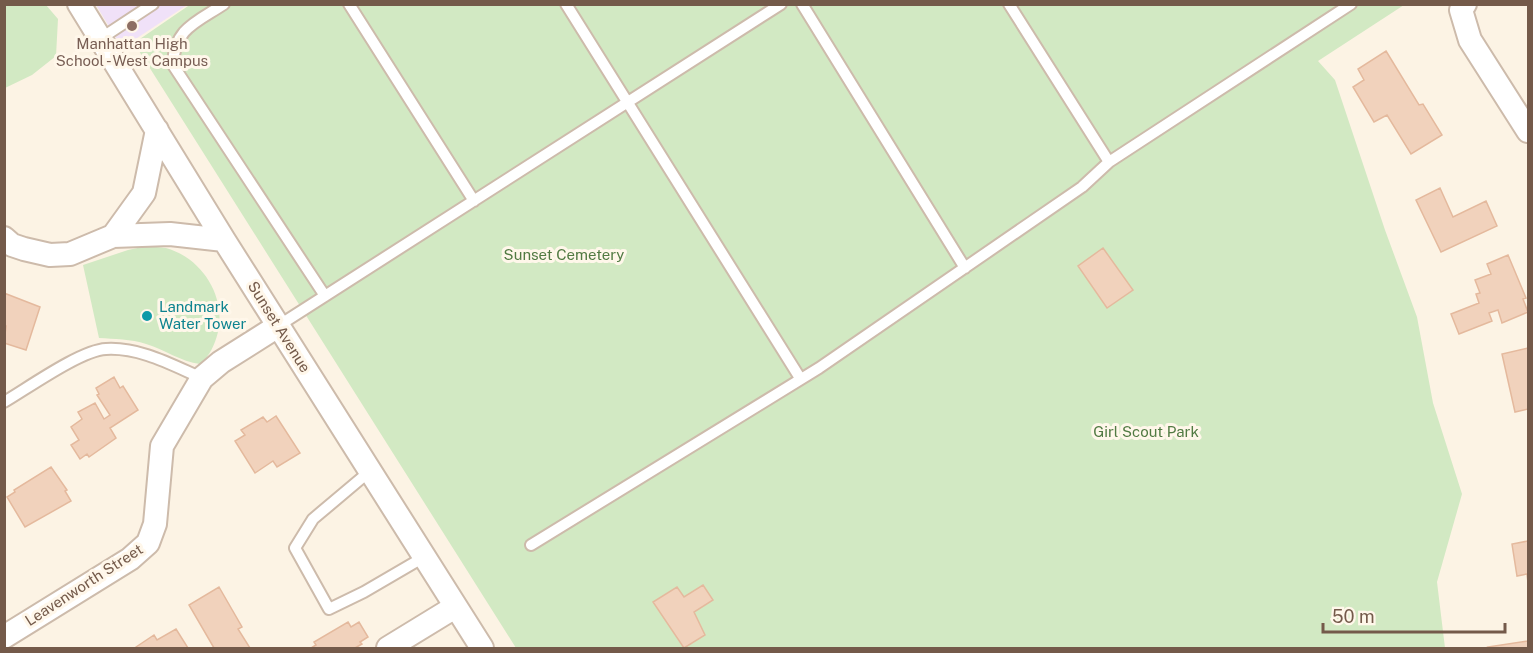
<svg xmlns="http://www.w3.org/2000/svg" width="1533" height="653" font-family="'Public Sans',sans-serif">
	<rect width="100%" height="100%" fill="#fcf3e4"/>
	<path fill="#f0e1f8" d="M 96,5 L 187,5 L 122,48 Z"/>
	<path fill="#d2e9c3" d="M 191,4 L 1404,5 L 1318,61 L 1335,80 L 1385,230 L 1417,317 L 1433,403 L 1462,494 L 1437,582 L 1445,648 L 516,648 L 134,43 Z
		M 4,5 L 46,5 L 58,19 L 56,56 L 32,75 L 5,88 Z
		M 147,246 C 153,247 160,247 166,248 C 202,258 226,296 218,332 C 215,344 210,356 200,364 C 181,362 164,349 146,344 C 131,339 114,339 99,338 L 83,265 L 128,250 Z"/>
	<path fill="#f1d2bc" stroke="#e4b99d" stroke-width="1.5" d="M 1386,51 L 1419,105 L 1423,104 L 1442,135 L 1411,154 L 1387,115 L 1374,122 L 1353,87 L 1364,80 L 1358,69 Z
		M 1440,188 L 1453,217 L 1486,201 L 1497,226 L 1441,252 L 1416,200 Z
		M 1103,248 L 1133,290 L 1107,308 L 1078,266 Z
		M 1508,255 L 1526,298 L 1523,299 L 1528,312 L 1502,323 L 1498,310 L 1489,313 L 1492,321 L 1459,334 L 1451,314 L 1479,303 L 1476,294 L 1480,293 L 1475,280 L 1491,274 L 1487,264 Z
		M 4,293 L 40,307 L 26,350 L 4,343 L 6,326 L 4,325 Z
		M 1528,348 L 1528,409 L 1515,412 L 1502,354 Z
		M 114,377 L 120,388 L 123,386 L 138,410 L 110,428 L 116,438 L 89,457 L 87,454 L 80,459 L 71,445 L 79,440 L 71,427 L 82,419 L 78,412 L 95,403 L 104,419 L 110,415 L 97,395 L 99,394 L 96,388 Z
		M 276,416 L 300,453 L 277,467 L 273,461 L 255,473 L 235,441 L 245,435 L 241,430 L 263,417 L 267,422 Z
		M 51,467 L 67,490 L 65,491 L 71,501 L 25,527 L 7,497 L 15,492 L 14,490 Z
		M 1528,541 L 1528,583 L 1527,574 L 1517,576 L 1512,544 Z
		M 703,585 L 713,600 L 694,612 L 705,635 L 684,648 L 653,602 L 677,587 L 684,597 Z
		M 219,587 L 242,627 L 238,629 L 250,648 L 214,648 L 189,605 Z
		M 348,622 L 351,627 L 359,622 L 368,637 L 360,642 L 362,644 L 355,648 L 311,648 L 316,645 L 314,642 Z
		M 176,629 L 188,648 L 137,648 L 136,647 L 154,635 L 157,640 Z
		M 1528,641 L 1528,648 L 1489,648 L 1488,647 Z"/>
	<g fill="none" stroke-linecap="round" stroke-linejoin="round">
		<defs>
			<path id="service" d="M 224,4 C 197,22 174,28 173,65 L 325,296
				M 349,4 L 474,201
				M 566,4 L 800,378
				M 802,4 L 965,268
				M 1009,4 L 1109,162
				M 100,39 L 153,4
				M 278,326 L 781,4
				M 4,402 C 28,388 81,350 106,349 C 140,347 172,365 202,378
				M 370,471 L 313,519 L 295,548 L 329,609 L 364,592 L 424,557
				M 531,545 L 819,368 L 1082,187 L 1109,162 L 1351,4"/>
			<path id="minor" d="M 79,4 L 224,240 L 482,648
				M 1465,4 L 1461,10 L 1470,40 L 1528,131
				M 113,236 L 144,193 L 157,130
				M 4,238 L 12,245 L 24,249 L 50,255 L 70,254 L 113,236 L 170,234 L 224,240
				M 4,637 L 130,559 L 148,543 L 155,524 L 162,446 L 202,378 L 221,362 L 278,326
				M 388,648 L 455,607"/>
		</defs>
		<use href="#service" stroke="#cdbbab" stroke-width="14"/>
		<use href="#minor" stroke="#cdbbab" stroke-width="26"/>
		<use href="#service" stroke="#fff" stroke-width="10"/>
		<use href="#minor" stroke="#fff" stroke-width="22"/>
	</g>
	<circle fill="#8d6e63" stroke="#fff7ea" stroke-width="2" cx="132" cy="26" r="6"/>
	<circle fill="#0f9aa8" stroke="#fff7ea" stroke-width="2" cx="147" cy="316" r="6"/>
	<g text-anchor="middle" stroke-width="6" stroke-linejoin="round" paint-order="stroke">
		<g font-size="15" fill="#785e54" stroke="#fff7ea">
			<text x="132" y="49">Manhattan High<tspan x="132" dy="17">School - West Campus</tspan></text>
		</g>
		<g font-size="15" fill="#517a42" stroke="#fff7ea">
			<text x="564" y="260">Sunset Cemetery</text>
			<text x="1146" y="437">Girl Scout Park</text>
		</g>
		<g font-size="15" fill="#0d838f" stroke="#fff7ea" text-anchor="start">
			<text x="159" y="312">Landmark<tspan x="159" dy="17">Water Tower</tspan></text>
		</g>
		<g font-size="15" fill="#745a4a" stroke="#fff7ea">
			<text transform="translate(279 327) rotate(58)" y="5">Sunset Avenue</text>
			<text transform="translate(84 585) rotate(-33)" y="5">Leavenworth Street</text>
		</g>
	</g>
	<rect width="1533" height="653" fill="none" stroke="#745a4a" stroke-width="12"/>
	<path d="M1323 623v9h182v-9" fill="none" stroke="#745a4a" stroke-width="3"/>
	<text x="1332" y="623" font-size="18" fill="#745a4a" stroke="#fff7ea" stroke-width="4.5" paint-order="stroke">50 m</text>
</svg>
